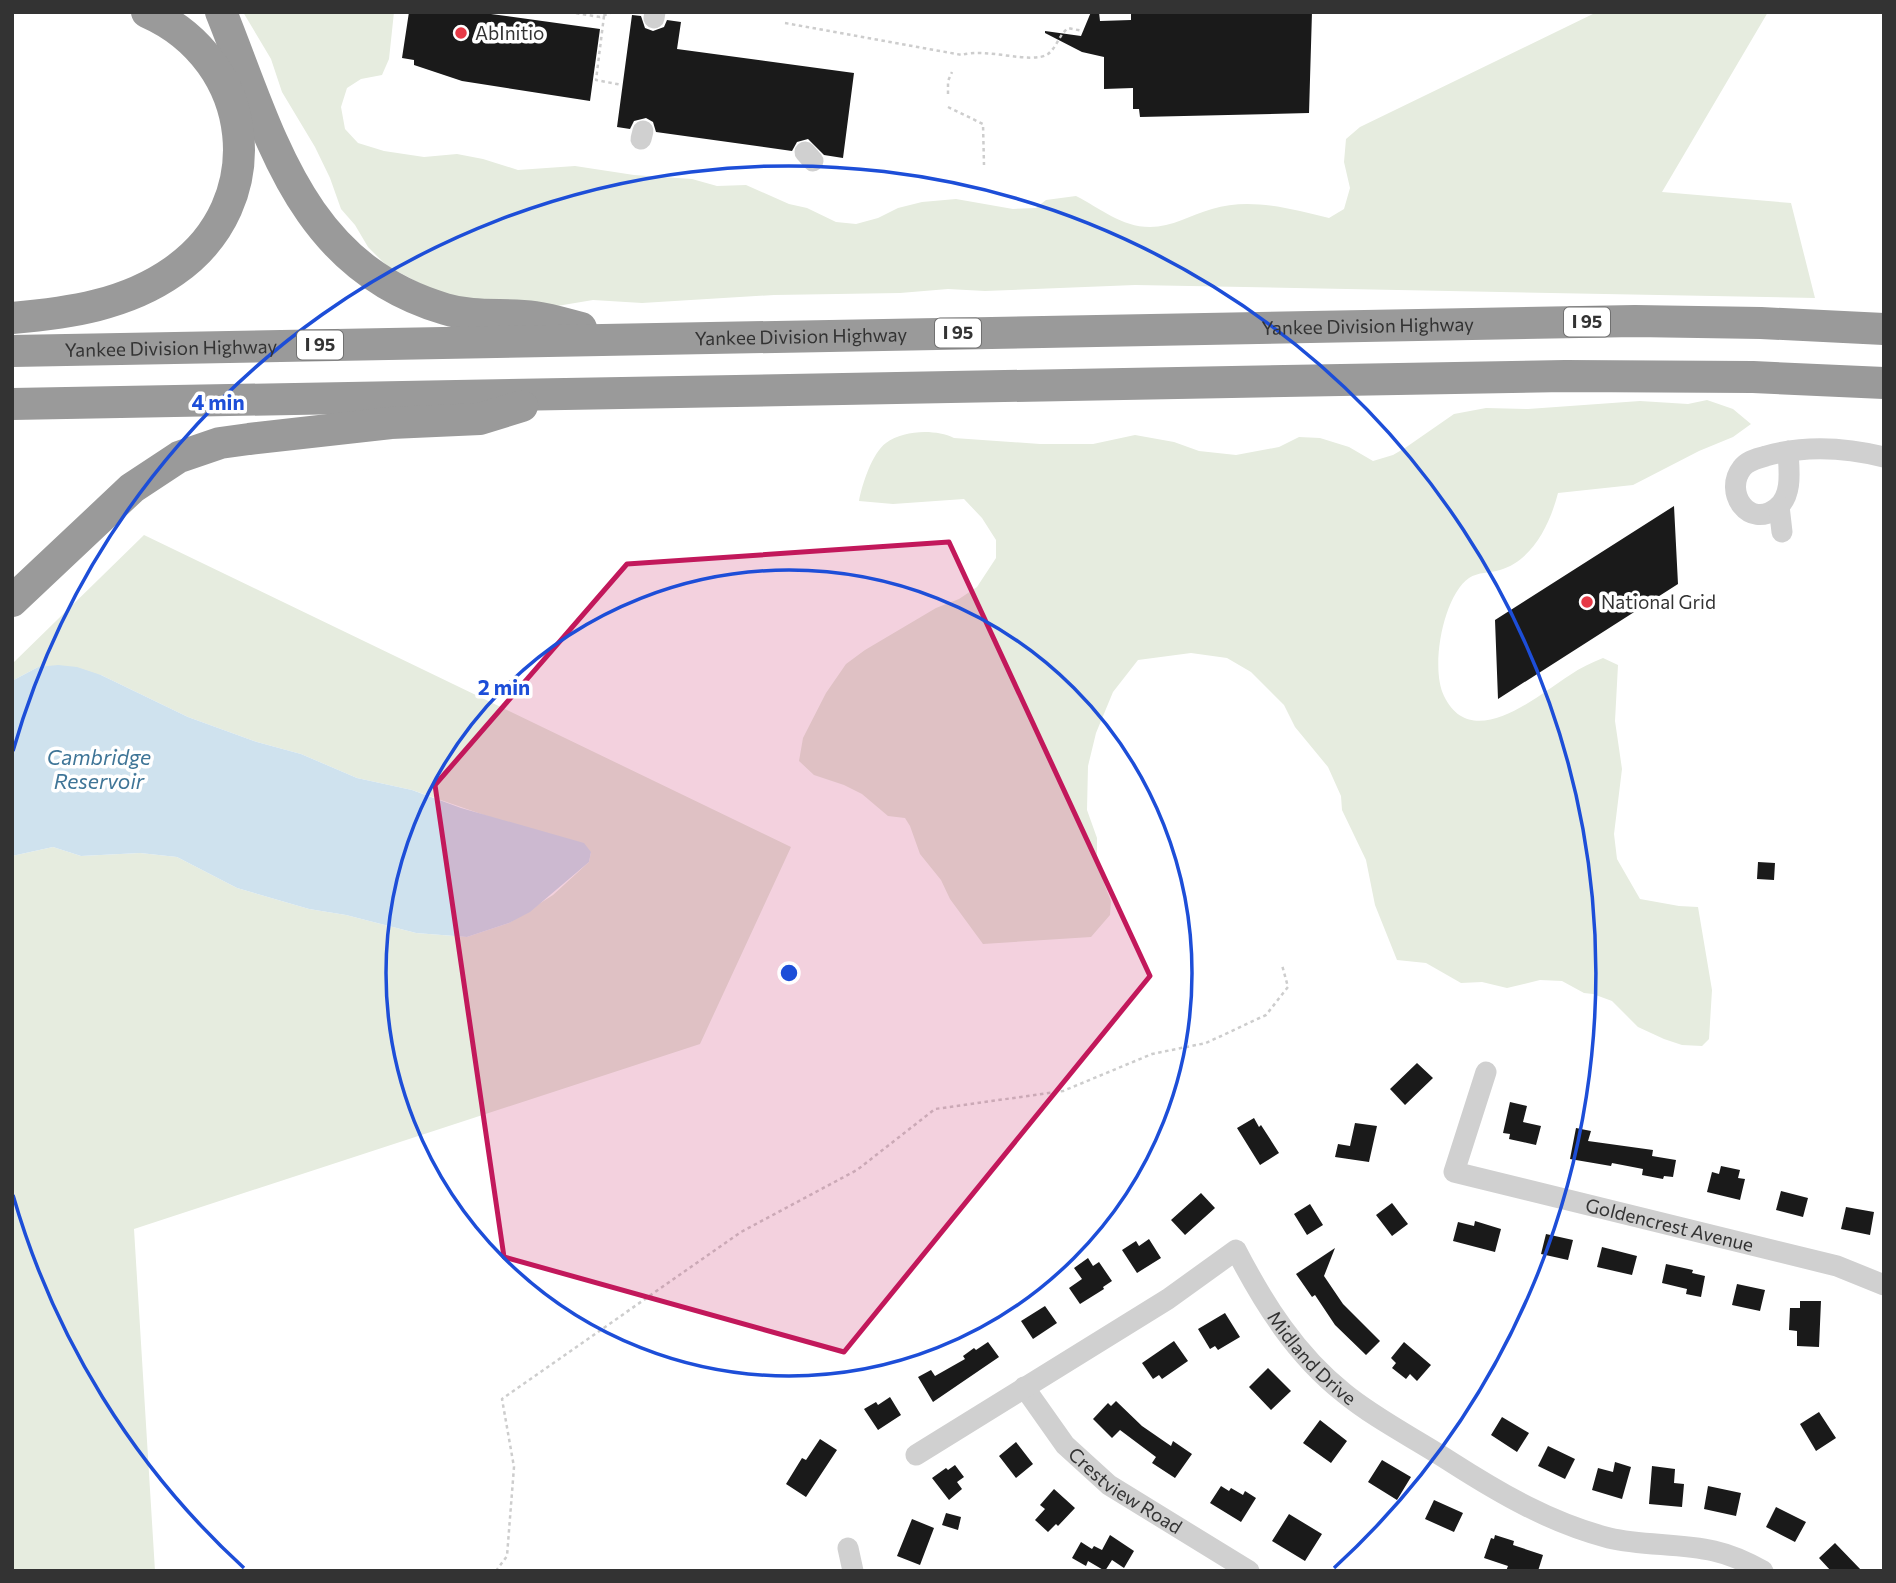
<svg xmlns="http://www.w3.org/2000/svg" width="1896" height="1583" font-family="Commissioner,sans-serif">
	<rect width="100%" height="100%" fill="#fff"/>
	<path fill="#e6ecdf" d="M 243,12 L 394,12 L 389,59 L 382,75 L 361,79 L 347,88 L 341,107 L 345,129 L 358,143 L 384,151 L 424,157 L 457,154 L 483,159 L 518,170 L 575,166 L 634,175 L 692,179 L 717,186 L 746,185 L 789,204 L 807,208 L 836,222 L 856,224 L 878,218 L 898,208 L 922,202 L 956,199 L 1013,209 L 1036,208 L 1046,200 L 1076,196 C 1100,208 1121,227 1150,227 C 1172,227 1191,215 1212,209 C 1250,197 1292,209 1329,218 L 1344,209 L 1350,188 L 1344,162 L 1346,139 L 1360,127 L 1597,12 L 1768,12 L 1662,192 L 1791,203 L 1815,298 L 1135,285 L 985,291 L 948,289 L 900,293 L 774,295 L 642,303 L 593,300 L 557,306 L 490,306 L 435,291 L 387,266 L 368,247 L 355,225 L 341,209 L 330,178 L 315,147 L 282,92 L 271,59 Z
		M 1707,400 L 1733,409 L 1751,424 L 1733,437 L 1699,451 L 1633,485 L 1558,493 C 1550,524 1533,560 1500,570 C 1490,573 1478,572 1469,578 C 1443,596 1430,668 1444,696 C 1472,754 1538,695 1570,675 C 1580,668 1591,663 1603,658 L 1618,665 L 1615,721 L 1622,769 L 1614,834 L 1617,859 L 1640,899 L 1679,906 L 1698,907 L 1712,990 L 1709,1039 L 1702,1046 L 1682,1045 L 1664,1039 L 1638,1027 L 1612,1001 L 1593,994 L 1584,993 L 1562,981 L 1540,980 L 1507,988 L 1482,982 L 1461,983 L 1426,963 L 1397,960 L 1375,905 L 1366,860 L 1342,810 L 1341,796 L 1328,767 L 1295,727 L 1284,705 L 1251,672 L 1227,658 L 1191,653 L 1138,660 L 1113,692 L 1096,733 L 1088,766 L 1087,810 L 1097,838 L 1097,855 L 1105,886 L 1111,901 L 1110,915 L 1091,937 L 983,944 L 950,899 L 941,880 L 920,854 L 910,826 L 905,818 L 888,816 L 862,794 L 844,785 L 814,775 L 799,761 L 803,738 L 826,693 L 846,664 L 865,650 L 936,608 L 959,599 L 977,587 L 996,558 L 996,540 L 982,518 L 964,499 L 893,504 L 859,501 C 862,485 872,453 886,443 C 904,430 935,429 954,438 L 1040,444 L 1093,444 L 1135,435 L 1174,442 L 1199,451 L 1236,455 L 1279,447 L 1299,437 L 1320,438 L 1349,447 L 1373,461 L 1393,455 L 1405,448 L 1454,414 L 1486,408 L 1528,409 L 1640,401 L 1688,404 Z
		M 144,535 L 791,847 L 700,1044 L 134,1229 L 155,1571 L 12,1571 L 12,856 L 53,847 L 81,856 L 140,853 L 177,857 L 237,888 L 309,909 L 346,915 L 416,933 L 467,937 L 509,923 L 553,895 L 589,862 L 591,852 L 412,790 L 357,778 L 301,754 L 257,742 L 188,717 L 101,675 L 38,667 L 12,681 L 12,664 Z"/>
	<path fill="#cfe2ee" d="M 58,665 L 77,667 L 101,675 L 188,717 L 257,742 L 301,754 L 357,778 L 412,790 L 461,808 L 584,843 L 591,852 L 589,862 L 530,912 L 509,923 L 467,937 L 416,933 L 346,915 L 309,909 L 237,888 L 177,857 L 140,853 L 81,856 L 53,847 L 12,856 L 12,681 L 38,667 Z"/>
	<path fill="#1a1a1a" d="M 409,12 L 491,12 L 491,14 L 600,29 L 590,101 L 462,81 L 414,65 L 414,60 L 402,58 Z
		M 1091,12 L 1099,12 L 1100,21 L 1131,20 L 1131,12 L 1312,12 L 1309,113 L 1140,117 L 1139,109 L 1133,109 L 1133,88 L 1104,89 L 1104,57 L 1082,52 L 1045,33 L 1045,31 L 1081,36 Z
		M 632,15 L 641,16 L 645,28 L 653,31 L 664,27 L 667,20 L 681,22 L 677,49 L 854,73 L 843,158 L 824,155 L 808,139 L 797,142 L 792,151 L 656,132 L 653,122 L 646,118 L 634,121 L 630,129 L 617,127 Z
		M 1674,506 L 1678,584 L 1498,699 L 1495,620 Z
		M 1758,862 L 1775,863 L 1774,880 L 1757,879 Z
		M 1417,1063 L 1433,1078 L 1405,1105 L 1390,1089 Z
		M 1510,1102 L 1527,1106 L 1523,1122 L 1541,1126 L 1536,1145 L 1509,1139 L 1510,1134 L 1503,1133 Z
		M 1254,1118 L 1259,1127 L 1261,1125 L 1279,1153 L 1260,1165 L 1237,1128 Z
		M 1355,1123 L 1377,1126 L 1369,1162 L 1335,1157 L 1338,1144 L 1350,1146 Z
		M 1576,1128 L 1591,1131 L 1588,1141 L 1653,1150 L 1652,1156 L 1676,1160 L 1673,1177 L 1664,1176 L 1663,1179 L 1642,1175 L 1643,1169 L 1612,1163 L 1611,1166 L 1570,1159 Z
		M 1721,1166 L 1740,1170 L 1738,1178 L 1745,1179 L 1740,1200 L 1707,1192 L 1712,1172 L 1719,1174 Z
		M 1781,1191 L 1808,1198 L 1803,1217 L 1776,1210 Z
		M 1201,1193 L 1215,1208 L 1185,1235 L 1171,1220 Z
		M 1392,1203 L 1408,1224 L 1392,1236 L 1376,1215 Z
		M 1310,1204 L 1323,1225 L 1307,1235 L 1294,1214 Z
		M 1846,1207 L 1874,1212 L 1870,1235 L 1841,1229 Z
		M 1475,1221 L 1501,1229 L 1495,1252 L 1453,1241 L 1458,1222 L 1474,1226 Z
		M 1546,1234 L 1573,1240 L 1568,1260 L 1541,1254 Z
		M 1149,1239 L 1161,1258 L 1137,1273 L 1122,1250 L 1136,1241 L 1139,1246 Z
		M 1602,1247 L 1637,1256 L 1632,1275 L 1597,1267 Z
		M 1335,1248 L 1324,1276 L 1343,1304 L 1380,1341 L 1366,1355 L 1335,1325 L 1315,1295 L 1312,1297 L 1296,1274 Z
		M 1088,1258 L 1093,1266 L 1099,1262 L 1112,1281 L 1103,1287 L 1104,1289 L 1080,1304 L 1069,1288 L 1082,1279 L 1074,1268 Z
		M 1666,1264 L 1693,1270 L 1692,1273 L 1705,1276 L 1701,1297 L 1686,1294 L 1687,1289 L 1662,1283 Z
		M 1737,1284 L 1765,1290 L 1760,1311 L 1732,1305 Z
		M 1800,1301 L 1821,1301 L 1819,1347 L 1797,1346 L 1797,1331 L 1789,1330 L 1790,1308 L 1800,1308 Z
		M 1045,1306 L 1057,1323 L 1033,1339 L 1021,1321 Z
		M 1225,1313 L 1240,1337 L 1218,1350 L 1215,1346 L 1210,1349 L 1198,1329 Z
		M 1174,1341 L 1188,1361 L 1162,1379 L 1159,1375 L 1153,1379 L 1142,1363 Z
		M 988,1342 L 999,1357 L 933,1402 L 918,1377 L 931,1370 L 935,1376 L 965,1359 L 963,1356 L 974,1348 L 976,1350 Z
		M 1404,1342 L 1431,1365 L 1417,1381 L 1410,1374 L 1406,1379 L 1392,1368 L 1396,1363 L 1391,1358 Z
		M 1268,1368 L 1291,1391 L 1271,1410 L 1249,1387 Z
		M 890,1397 L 901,1415 L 878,1430 L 864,1409 L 876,1402 L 878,1405 Z
		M 1116,1401 L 1142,1426 L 1171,1446 L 1173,1441 L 1192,1454 L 1175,1478 L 1152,1463 L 1156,1457 L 1120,1430 L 1112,1438 L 1093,1419 L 1108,1403 L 1111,1406 Z
		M 1819,1412 L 1836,1438 L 1816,1451 L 1800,1424 Z
		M 1502,1417 L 1529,1433 L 1517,1452 L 1491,1435 Z
		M 1320,1420 L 1347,1441 L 1331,1463 L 1303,1443 Z
		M 820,1439 L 837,1450 L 806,1497 L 786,1484 L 802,1458 L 806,1460 Z
		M 1016,1442 L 1033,1464 L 1016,1478 L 999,1456 Z
		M 1548,1446 L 1575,1459 L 1565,1479 L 1538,1466 Z
		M 1382,1460 L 1411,1477 L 1397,1500 L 1368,1482 Z
		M 1615,1462 L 1631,1467 L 1622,1499 L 1592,1490 L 1598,1468 L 1613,1472 Z
		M 955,1465 L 964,1477 L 957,1482 L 962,1489 L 949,1500 L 932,1478 L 946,1468 L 948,1470 Z
		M 1652,1466 L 1675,1469 L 1674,1483 L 1684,1484 L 1682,1507 L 1649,1504 Z
		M 1221,1486 L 1229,1491 L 1231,1488 L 1243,1495 L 1245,1491 L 1256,1498 L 1241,1522 L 1210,1503 Z
		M 1708,1486 L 1741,1493 L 1736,1516 L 1704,1509 Z
		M 1054,1489 L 1075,1508 L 1058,1526 L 1056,1524 L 1048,1532 L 1035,1520 L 1045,1509 L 1040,1505 Z
		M 1434,1500 L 1463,1513 L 1454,1532 L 1425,1519 Z
		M 1776,1507 L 1806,1522 L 1795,1542 L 1766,1527 Z
		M 946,1513 L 961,1517 L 958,1530 L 942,1525 Z
		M 1289,1514 L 1322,1534 L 1305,1561 L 1272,1541 Z
		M 912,1519 L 934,1528 L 920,1565 L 897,1556 Z
		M 1110,1535 L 1134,1551 L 1124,1568 L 1112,1560 L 1105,1571 L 1088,1561 L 1086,1566 L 1072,1558 L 1081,1542 L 1092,1549 L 1094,1546 L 1102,1550 Z
		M 1495,1535 L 1514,1541 L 1513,1545 L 1543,1555 L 1538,1571 L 1506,1571 L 1508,1566 L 1484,1558 L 1491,1538 L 1494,1539 Z
		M 1835,1543 L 1862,1571 L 1831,1571 L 1819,1558 Z"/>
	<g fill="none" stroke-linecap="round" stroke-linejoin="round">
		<path stroke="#cdcdcd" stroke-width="2.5" stroke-dasharray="3.5 3.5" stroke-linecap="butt" d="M 569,12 L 600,17 L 613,12
			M 497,13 L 497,12
			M 604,16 L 596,80 L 622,85
			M 785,23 L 962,55 C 985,47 1032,65 1048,54 C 1057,47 1059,35 1068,28 L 1083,31
			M 948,94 L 948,81 L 952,72
			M 948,107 L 983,124 L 984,165
			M 342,1571 L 417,1571
			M 496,1571 L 507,1556 L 514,1467 L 502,1399 L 741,1232 L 857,1170 L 935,1109 L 1063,1091 L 1152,1054 L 1206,1043 L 1266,1015 L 1288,987 L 1282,965"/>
		<g stroke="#d0d0d0" stroke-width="21">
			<path d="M 654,18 L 655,12"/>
			<path d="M 641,139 L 643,131"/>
			<path d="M 805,152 L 813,161"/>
			<path d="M 1788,451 C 1789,470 1793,495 1777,508 C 1749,530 1723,492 1742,468 C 1748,460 1757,459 1766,456 C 1805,445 1844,447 1884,457"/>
			<path d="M 1779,506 L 1782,532"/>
			<path id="s1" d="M 1486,1072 L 1454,1172 L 1837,1266 L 1884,1285"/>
			<path id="s2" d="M 1024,1387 L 1065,1445 L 1109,1485 L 1249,1571"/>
			<path id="s3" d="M 916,1455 L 1168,1299 L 1236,1250 C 1264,1304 1296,1355 1344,1393 C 1377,1420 1416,1439 1451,1462 C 1501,1494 1551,1523 1609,1538 C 1643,1546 1679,1543 1714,1551 C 1732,1555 1747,1562 1763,1571"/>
			<path d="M 848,1548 L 853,1571"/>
		</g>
		<g stroke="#9a9a9a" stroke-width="32">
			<path d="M 221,12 C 271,136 300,266 445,309 C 475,318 504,313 535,317 C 550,319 566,324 581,328"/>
			<path d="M 12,318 C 69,313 126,305 174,271 C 272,203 256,60 147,12"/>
			<path id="s4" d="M 12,351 L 1635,321 L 1761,323 L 1884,329"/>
			<path d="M 12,404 L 1565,376 L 1753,377 L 1884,383"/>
			<path d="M 12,601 L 132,488 L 179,457 L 220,443 L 249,439 L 391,423 L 480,419 L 522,406"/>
		</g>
	</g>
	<path fill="#c2185b" fill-opacity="0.2" stroke="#c2185b" stroke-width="5" stroke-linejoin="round" d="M 949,542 L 1150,976 L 844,1352 L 504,1257 L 435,785 L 627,564 Z"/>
	<g fill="none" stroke="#1d4ed8" stroke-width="3.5">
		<circle cx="789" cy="973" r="403"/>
		<path d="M244 1568A807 807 0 0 1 13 1195M13 751A807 807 0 1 1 1334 1568"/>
	</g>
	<g fill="#e63946" stroke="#fff" stroke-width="2.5">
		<circle cx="461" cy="33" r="7"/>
		<circle cx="1587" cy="602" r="7"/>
	</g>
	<g text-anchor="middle" stroke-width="7" stroke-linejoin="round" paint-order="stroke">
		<g fill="#fff" stroke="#707070" stroke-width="2">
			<rect x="1564" y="307.5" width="46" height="29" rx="5"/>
			<rect x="935" y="318.5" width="46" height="29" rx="5"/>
			<rect x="297" y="330.5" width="46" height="29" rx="5"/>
		</g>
		<g font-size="18" font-weight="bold" fill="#333">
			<text x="1587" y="328">I 95</text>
			<text x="958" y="339">I 95</text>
			<text x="320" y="351">I 95</text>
		</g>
		<g font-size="19" fill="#333" stroke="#fff" text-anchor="start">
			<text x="475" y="40">AbInitio</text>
			<text x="1601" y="609">National Grid</text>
		</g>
		<g font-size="19" fill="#333" stroke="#fff">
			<text dy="7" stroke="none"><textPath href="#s4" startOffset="1356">Yankee Division Highway</textPath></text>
			<text dy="7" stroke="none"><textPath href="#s4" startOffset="789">Yankee Division Highway</textPath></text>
			<text dy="7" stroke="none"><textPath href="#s4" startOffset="159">Yankee Division Highway</textPath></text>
			<text dy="7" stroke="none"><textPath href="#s1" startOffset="327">Goldencrest Avenue</textPath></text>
			<text dy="7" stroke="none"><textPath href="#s3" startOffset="513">Midland Drive</textPath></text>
			<text dy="7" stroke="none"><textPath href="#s2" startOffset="147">Crestview Road</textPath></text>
		</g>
		<g font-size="21" font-style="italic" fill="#3f7597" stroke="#fff">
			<text x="99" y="765">Cambridge<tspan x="99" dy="24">Reservoir</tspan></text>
		</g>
	</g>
	<circle cx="789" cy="973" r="10" fill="#1d4ed8" stroke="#fff" stroke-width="3.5"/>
	<g font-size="21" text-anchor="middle" font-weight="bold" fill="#1d4ed8" stroke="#fff" stroke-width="7" stroke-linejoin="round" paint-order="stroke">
		<text x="218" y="410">4 min</text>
		<text x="504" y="695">2 min</text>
	</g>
	<rect width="1896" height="1583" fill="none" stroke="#333333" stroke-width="28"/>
</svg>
